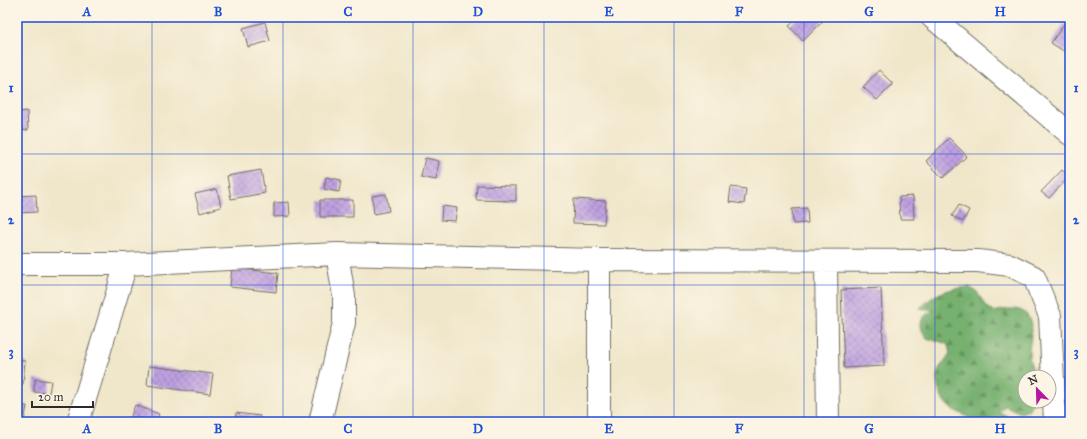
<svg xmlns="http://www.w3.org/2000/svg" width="1087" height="439" font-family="'IM FELL Great Primer',serif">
	<defs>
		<pattern id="forest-firs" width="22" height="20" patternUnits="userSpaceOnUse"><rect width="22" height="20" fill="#77b170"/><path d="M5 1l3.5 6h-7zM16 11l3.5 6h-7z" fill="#62905c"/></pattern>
		<pattern id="building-cross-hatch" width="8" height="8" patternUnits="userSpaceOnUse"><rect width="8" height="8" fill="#bfa1e2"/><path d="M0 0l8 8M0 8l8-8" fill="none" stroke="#9b83b7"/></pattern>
	</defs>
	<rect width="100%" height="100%" fill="#fcf5e5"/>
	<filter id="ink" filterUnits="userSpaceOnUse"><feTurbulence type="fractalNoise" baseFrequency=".025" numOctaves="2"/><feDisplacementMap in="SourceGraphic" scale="8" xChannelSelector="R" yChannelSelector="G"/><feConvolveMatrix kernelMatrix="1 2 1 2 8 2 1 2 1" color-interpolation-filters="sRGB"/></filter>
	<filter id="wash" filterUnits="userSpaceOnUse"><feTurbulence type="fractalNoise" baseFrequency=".012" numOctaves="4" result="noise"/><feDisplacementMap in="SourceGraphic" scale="16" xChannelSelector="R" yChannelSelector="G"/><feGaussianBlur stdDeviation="0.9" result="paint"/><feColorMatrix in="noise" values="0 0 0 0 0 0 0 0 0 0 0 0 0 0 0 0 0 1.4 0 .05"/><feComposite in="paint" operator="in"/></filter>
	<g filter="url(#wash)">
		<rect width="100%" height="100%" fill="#f0e7cb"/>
		<path fill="url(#forest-firs)" stroke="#516e4e" d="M 969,287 L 977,292 L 986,307 L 994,312 C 1015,306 1033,307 1031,334 C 1031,341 1029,347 1029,353 C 1029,361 1033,369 1035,377 L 1025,377 L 1025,401 L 1034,401 L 1028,410 L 1021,413 L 1005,406 L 998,411 L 1018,422 L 972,422 C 965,413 960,414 952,409 C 940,402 934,381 939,369 C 941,365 948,359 950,354 L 948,345 C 940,340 933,341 925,337 C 918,323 920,317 934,310 L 920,308 C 938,291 945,290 969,287 Z"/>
		<g id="blocks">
			<path fill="url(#building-cross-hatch)" d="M 799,17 L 817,17 L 822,22 L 803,41 L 789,26 Z
				M 265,22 L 270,41 L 248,47 L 243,28 Z
				M 1064,24 L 1070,28 L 1070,55 L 1051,43 Z
				M 879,70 L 893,84 L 877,100 L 863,87 Z
				M 27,111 L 28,130 L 17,131 L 17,112 Z
				M 949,138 L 967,156 L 943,178 L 926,161 Z
				M 425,158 L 439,161 L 436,180 L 421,177 Z
				M 261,170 L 265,193 L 231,199 L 227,176 Z
				M 1062,170 L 1069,177 L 1049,198 L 1041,192 Z
				M 326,177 L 341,180 L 339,192 L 324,189 Z
				M 477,185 L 516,186 L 516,201 L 476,200 Z
				M 731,187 L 746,189 L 744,204 L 729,202 Z
				M 217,189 L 221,207 L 200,213 L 195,194 Z
				M 386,194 L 389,211 L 374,214 L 372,196 Z
				M 36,195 L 37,212 L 17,213 L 17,196 Z
				M 913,196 L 914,219 L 900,219 L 899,197 Z
				M 574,199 L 606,201 L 604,224 L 573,223 Z
				M 320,200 L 353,200 L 353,217 L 320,217 Z
				M 289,202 L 290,216 L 274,217 L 274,203 Z
				M 959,205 L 969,210 L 963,222 L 952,216 Z
				M 442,206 L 457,208 L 455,221 L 441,220 Z
				M 807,208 L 808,223 L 793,224 L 792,209 Z
				M 232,268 L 278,273 L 276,292 L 230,287 Z
				M 881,288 L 884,366 L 844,368 L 841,290 Z
				M 17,360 L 25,361 L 23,384 L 17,384 Z
				M 149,366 L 213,374 L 210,394 L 147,385 Z
				M 35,379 L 51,381 L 49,393 L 34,392 Z
				M 17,405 L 27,406 L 24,421 L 17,420 Z
				M 135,405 L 159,414 L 156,422 L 129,422 Z
				M 236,413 L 260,416 L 259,422 L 235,422 Z"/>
		</g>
	</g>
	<g filter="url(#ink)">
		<use href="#blocks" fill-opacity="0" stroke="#706d63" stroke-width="1"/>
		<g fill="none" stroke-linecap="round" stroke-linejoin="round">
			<defs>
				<path id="minor" d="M 932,17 L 1070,134
					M 599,260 L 599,422
					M 826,261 L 828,422
					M 17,264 L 126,264 L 337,254 L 599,260 L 978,261 L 1010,265 L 1034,277 L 1050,316 L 1055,422
					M 78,422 L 126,264
					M 320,422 L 344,323 L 344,296 L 337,254"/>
			</defs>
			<use href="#minor" stroke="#706d63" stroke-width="24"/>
			<use href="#minor" stroke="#fff" stroke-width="22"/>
		</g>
	</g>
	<path fill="none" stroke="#1d4ed8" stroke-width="1" stroke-opacity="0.55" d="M 152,17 L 152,422M 283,17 L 283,422M 413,17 L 413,422M 544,17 L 544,422M 674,17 L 674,422M 804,17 L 804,422M 935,17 L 935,422M 17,154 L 1070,154M 17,285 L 1070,285"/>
	<rect width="1087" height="439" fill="none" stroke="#fcf5e5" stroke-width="44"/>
	<g transform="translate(1037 389) rotate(337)"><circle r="19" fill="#fcf5e5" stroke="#a8a49b"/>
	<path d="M0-3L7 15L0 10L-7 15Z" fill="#b5179e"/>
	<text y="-6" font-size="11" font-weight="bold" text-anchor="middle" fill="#2b2b2b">N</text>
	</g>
	<path d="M32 401v6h61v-6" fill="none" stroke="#2b2b2b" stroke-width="2"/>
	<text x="38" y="401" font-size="12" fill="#2b2b2b" stroke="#fcf5e5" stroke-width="3" paint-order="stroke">20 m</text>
	<rect x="22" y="22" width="1043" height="395" fill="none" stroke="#1d4ed8" stroke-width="1.5"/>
	<g font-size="13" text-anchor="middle" font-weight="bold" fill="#1d4ed8">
		<text x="87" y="16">A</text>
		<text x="218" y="16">B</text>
		<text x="348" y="16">C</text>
		<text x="478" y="16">D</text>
		<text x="609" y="16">E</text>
		<text x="739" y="16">F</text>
		<text x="869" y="16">G</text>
		<text x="1000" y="16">H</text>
		<text x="11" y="92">1</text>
		<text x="1076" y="92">1</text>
		<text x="11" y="224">2</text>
		<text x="1076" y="224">2</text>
		<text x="11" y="356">3</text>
		<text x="1076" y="356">3</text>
		<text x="87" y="433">A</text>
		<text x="218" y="433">B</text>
		<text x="348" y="433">C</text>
		<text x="478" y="433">D</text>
		<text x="609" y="433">E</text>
		<text x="739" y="433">F</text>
		<text x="869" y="433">G</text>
		<text x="1000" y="433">H</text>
	</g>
</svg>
